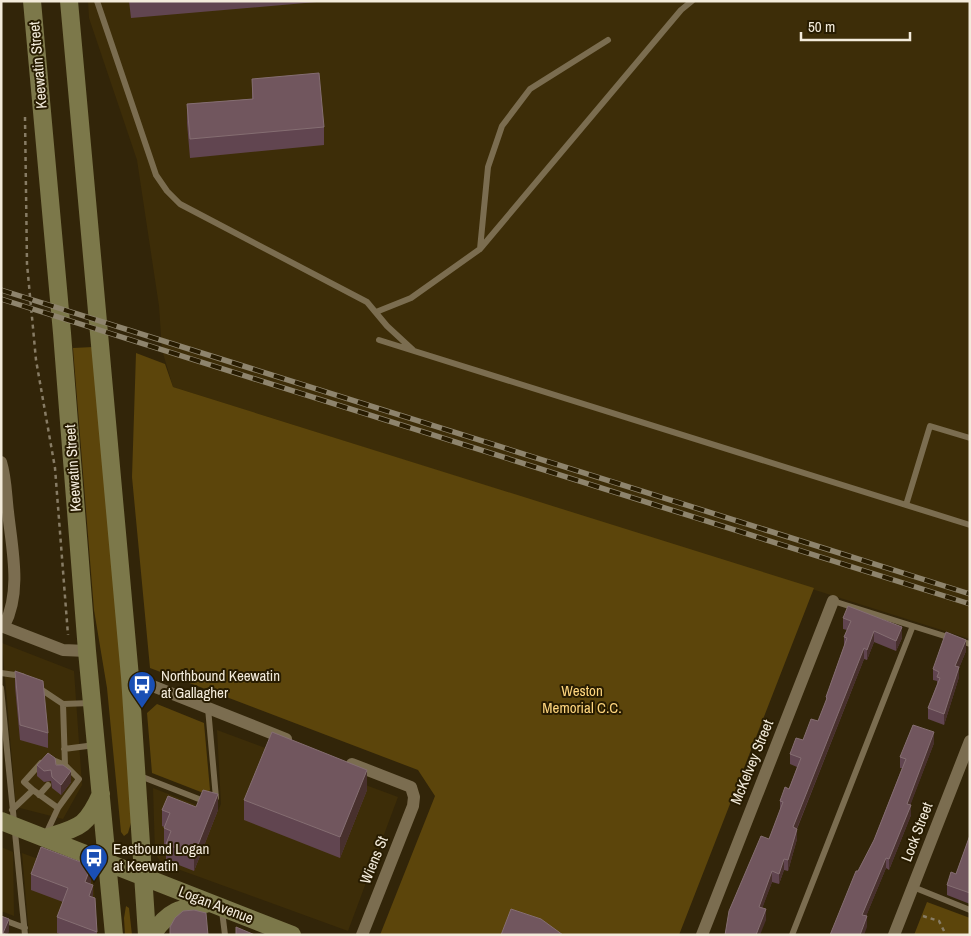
<svg xmlns="http://www.w3.org/2000/svg" width="971" height="936" font-family="'Archivo Narrow',sans-serif">
	<rect width="100%" height="100%" fill="#322509"/>
	<path fill="#3d2d08" d="M 88,1 L 970,1 L 970,639 L 173,387 L 162,350 L 159,306 L 137,160 L 89,18 Z
		M 2,643 L 74,671 L 82,785 L 63,819 L 16,807 Z
		M 217,730 L 398,797 L 348,931 L 161,863 L 155,853 L 153,788 L 217,813 L 221,804 Z
		M 1,847 L 13,852 L 14,916 L 1,911 Z
		M 22,853 L 93,879 L 98,935 L 29,935 Z"/>
	<path fill="#5c450b" d="M 93,347 L 122,660 L 133,816 L 128,833 L 124,836 L 121,832 L 107,688 L 94,610 L 73,348 Z
		M 136,353 L 165,364 L 173,387 L 814,588 L 679,935 L 380,935 L 435,796 L 418,770 L 150,668 L 132,477 Z
		M 157,704 L 204,723 L 210,790 L 206,794 L 152,773 L 147,713 Z
		M 927,902 L 970,918 L 970,935 L 914,935 Z
		M 126,906 L 129,908 L 132,935 L 125,935 L 124,918 Z"/>
	<g fill="none" stroke-linecap="round" stroke-linejoin="round">
		<path stroke="#877c65" stroke-width="2.5" stroke-dasharray="4 4" stroke-linecap="butt" d="M 25,117 L 27,264 L 36,360 L 55,468 L 68,635
			M 923,916 L 939,921 L 946,935"/>
		<path stroke="#7b6d50" stroke-width="6" d="M 97,1 L 156,175 L 167,191 L 180,204 L 367,302 L 387,326 L 413,350
			M 480,249 L 681,10 L 692,1
			M 376,312 L 411,298 L 480,249 L 488,167 L 502,126 L 530,89 L 608,40
			M 379,340 L 970,525
			M 906,505 L 930,426 L 970,438
			M 833,601 L 970,644
			M 1,673 L 22,676
			M 1,688 L 25,935
			M 39,688 L 63,704 L 91,703
			M 64,749 L 95,745
			M 48,758 L 65,765 L 79,779 L 58,808
			M 63,767 L 65,765 L 63,704
			M 140,776 L 209,803 L 216,798 L 208,708
			M 33,790 L 24,782 L 41,763
			M 39,795 L 48,785
			M 12,810 L 33,790 L 58,808 L 46,834
			M 913,887 L 970,910
			M 222,911 L 225,935
			M 1,919 L 25,928
			M 792,935 L 912,628"/>
		<path stroke="#7b6d50" stroke-width="12" d="M 1,462 C 6,478 6,496 8,512 C 12,549 22,592 4,626
			M 1,626 L 63,650 L 87,651
			M 130,677 L 286,739
			M 352,764 L 411,787 L 414,797 L 413,806 L 362,935
			M 702,935 L 833,601
			M 894,935 L 970,741"/>
		<path stroke="#7c784a" stroke-width="18" d="M 32,1 L 62,333 L 87,651 L 114,935
			M 69,1 L 130,677 L 147,935
			M 1,821 L 292,935
			M 45,838 C 79,827 86,828 101,794
			M 152,935 C 169,909 182,908 210,903"/>
		<defs>
			<path id="rail" d="M 1,290 L 970,594
				M 1,299 L 970,604"/>
		</defs>
		<use href="#rail" stroke="#8e846d" stroke-width="5.5"/>
		<use href="#rail" stroke="#281c01" stroke-width="4" stroke-dasharray="11" stroke-linecap="butt"/>
	</g>
	<path fill="#614550" d="M 129,1 L 328,1 L 131,18 Z
		M 252,79 L 324,127 L 324,145 L 190,158 L 187,123 L 187,104 L 252,99 Z
		M 843,618 L 902,638 L 896,651 L 874,642 L 867,660 L 864,659 L 797,829 L 797,839 L 788,871 L 784,870 L 779,884 L 772,882 L 762,908 L 766,920 L 725,935 L 769,839 L 780,811 L 780,801 L 789,789 L 797,767 L 790,764 L 790,754 L 803,740 L 818,721 L 826,702 L 826,697 L 844,646 L 844,637 L 847,630 L 843,629 Z
		M 966,651 L 959,668 L 959,677 L 944,725 L 928,719 L 928,708 L 937,684 L 937,681 L 933,680 L 933,669 Z
		M 15,671 L 48,733 L 48,748 L 20,740 L 15,687 Z
		M 934,743 L 910,805 L 911,815 L 889,870 L 886,868 L 866,916 L 867,927 L 858,871 L 874,840 L 902,768 L 900,768 L 900,757 Z
		M 37,765 L 56,765 L 71,782 L 61,795 L 52,788 L 51,781 L 44,782 L 37,776 Z
		M 367,790 L 340,858 L 244,820 L 244,800 Z
		M 196,807 L 218,810 L 194,871 L 166,860 L 166,844 L 164,844 L 164,827 L 162,826 L 162,810 Z
		M 970,835 L 970,904 L 947,895 L 947,885 L 956,874 Z
		M 31,874 L 91,882 L 90,884 L 93,897 L 95,898 L 97,935 L 62,935 L 57,933 L 57,917 L 63,902 L 31,890 Z"/>
	<path fill="#48302d" d="M 902,627 L 902,638 L 896,651 L 896,641 Z
		M 874,631 L 874,642 L 867,660 L 867,650 Z
		M 966,640 L 966,651 L 959,668 L 959,677 L 944,725 L 944,714 L 955,666 Z
		M 864,648 L 864,659 L 793,838 L 793,827 Z
		M 934,732 L 934,743 L 907,814 L 907,804 Z
		M 367,770 L 367,790 L 340,858 L 340,837 Z
		M 71,771 L 71,782 L 61,795 L 61,785 Z
		M 218,794 L 218,810 L 194,871 L 194,855 Z
		M 911,805 L 911,815 L 889,870 L 889,859 Z
		M 797,829 L 797,839 L 788,871 L 788,860 Z
		M 886,858 L 886,868 L 862,926 L 862,915 Z
		M 784,859 L 784,870 L 779,884 L 779,874 Z
		M 91,866 L 91,882 L 85,897 L 85,882 Z
		M 772,871 L 772,882 L 759,917 L 759,907 Z
		M 93,885 L 93,900 L 89,896 Z
		M 766,909 L 766,920 L 760,935 L 756,935 Z
		M 867,916 L 867,927 L 864,935 L 860,935 Z
		M 9,919 L 9,932 L 7,935 L 3,933 Z"/>
	<path fill="#71565e" stroke="#856e72" d="M 319,73 L 324,127 L 190,139 L 187,104 L 253,99 L 252,79 Z
		M 848,606 L 902,627 L 896,641 L 874,631 L 867,650 L 864,648 L 793,827 L 797,829 L 788,860 L 784,859 L 779,874 L 772,871 L 759,907 L 766,909 L 756,935 L 725,935 L 729,911 L 761,836 L 769,839 L 783,802 L 780,801 L 785,787 L 789,789 L 801,758 L 790,754 L 796,738 L 803,740 L 811,719 L 818,721 L 827,698 L 826,697 L 847,638 L 844,637 L 851,621 L 843,618 Z
		M 946,632 L 966,640 L 955,666 L 959,667 L 944,714 L 928,708 L 940,678 L 937,677 L 939,672 L 933,669 Z
		M 15,671 L 43,681 L 48,733 L 20,725 Z
		M 913,725 L 934,732 L 907,804 L 911,805 L 889,859 L 886,858 L 862,915 L 867,916 L 860,935 L 830,935 L 856,871 L 858,871 L 874,840 L 906,759 L 900,757 Z
		M 272,732 L 367,770 L 340,837 L 244,800 Z
		M 48,753 L 55,758 L 56,765 L 63,765 L 71,771 L 61,785 L 52,777 L 51,770 L 44,771 L 37,765 Z
		M 203,790 L 218,794 L 194,855 L 166,844 L 171,831 L 164,828 L 170,813 L 162,810 L 168,796 L 196,807 Z
		M 970,835 L 970,893 L 947,885 L 951,872 L 956,874 Z
		M 41,847 L 91,866 L 85,882 L 93,885 L 89,896 L 95,898 L 97,932 L 57,917 L 68,888 L 31,874 Z
		M 511,909 L 541,919 L 563,935 L 501,935 Z
		M 194,910 L 206,913 L 208,935 L 170,935 L 170,927 L 175,918 L 183,911 Z
		M 1,916 L 9,919 L 3,933 L 7,935 L 1,935 Z
		M 236,927 L 255,935 L 236,935 Z"/>
	<defs>
		<symbol id="bus-pin" viewBox="-11 -11 22 30"><path d="M0 17L-7.5 6A9.5 9.5 0 1 1 7.5 6Z" fill="#1a4fb4" stroke="#281c01"/><path d="M-5-6H5V4H4V6H2V4H-2V6H-4V4H-5ZM-3.5-4V0h7V-4ZM-3.5 1.2v1.5H-2V1.2ZM2 1.2v1.5H3.5V1.2Z" fill="#fff"/></symbol>
	</defs>
	<g fill-rule="evenodd">
		<use href="#bus-pin" x="126" y="669" width="32" height="43"/>
		<use href="#bus-pin" x="78" y="842" width="32" height="43"/>
	</g>
	<g text-anchor="middle" stroke-width="4" stroke-linejoin="round" paint-order="stroke">
		<g font-size="15" fill="#f3ebdb" stroke="#281c01">
			<text transform="translate(38 65) rotate(-95)" y="5">Keewatin Street</text>
			<text transform="translate(73 468) rotate(-94)" y="5">Keewatin Street</text>
			<text transform="translate(752 762) rotate(-68)" y="5">McKelvey Street</text>
			<text transform="translate(917 832) rotate(-69)" y="5">Lock Street</text>
			<text transform="translate(374 860) rotate(-68)" y="5">Wiens St</text>
			<text transform="translate(216 905) rotate(21)" y="5">Logan Avenue</text>
		</g>
		<g font-size="15" fill="#f3ebdb" stroke="#281c01" text-anchor="start">
			<text x="161" y="681">Northbound Keewatin<tspan x="161" dy="17">at Gallagher</tspan></text>
			<text x="113" y="854">Eastbound Logan<tspan x="113" dy="17">at Keewatin</tspan></text>
		</g>
		<g font-size="15" fill="#ffd67e" stroke="#281c01">
			<text x="582" y="696">Weston<tspan x="582" dy="17">Memorial C.C.</tspan></text>
		</g>
	</g>
	<rect width="971" height="936" fill="none" stroke="#f3ebdb" stroke-width="5"/>
	<path d="M801 32v8h109v-8" fill="none" stroke="#f3ebdb" stroke-width="2.5"/>
	<text x="808" y="32" font-size="15" fill="#f3ebdb" stroke="#281c01" stroke-width="4" paint-order="stroke">50 m</text>
</svg>
